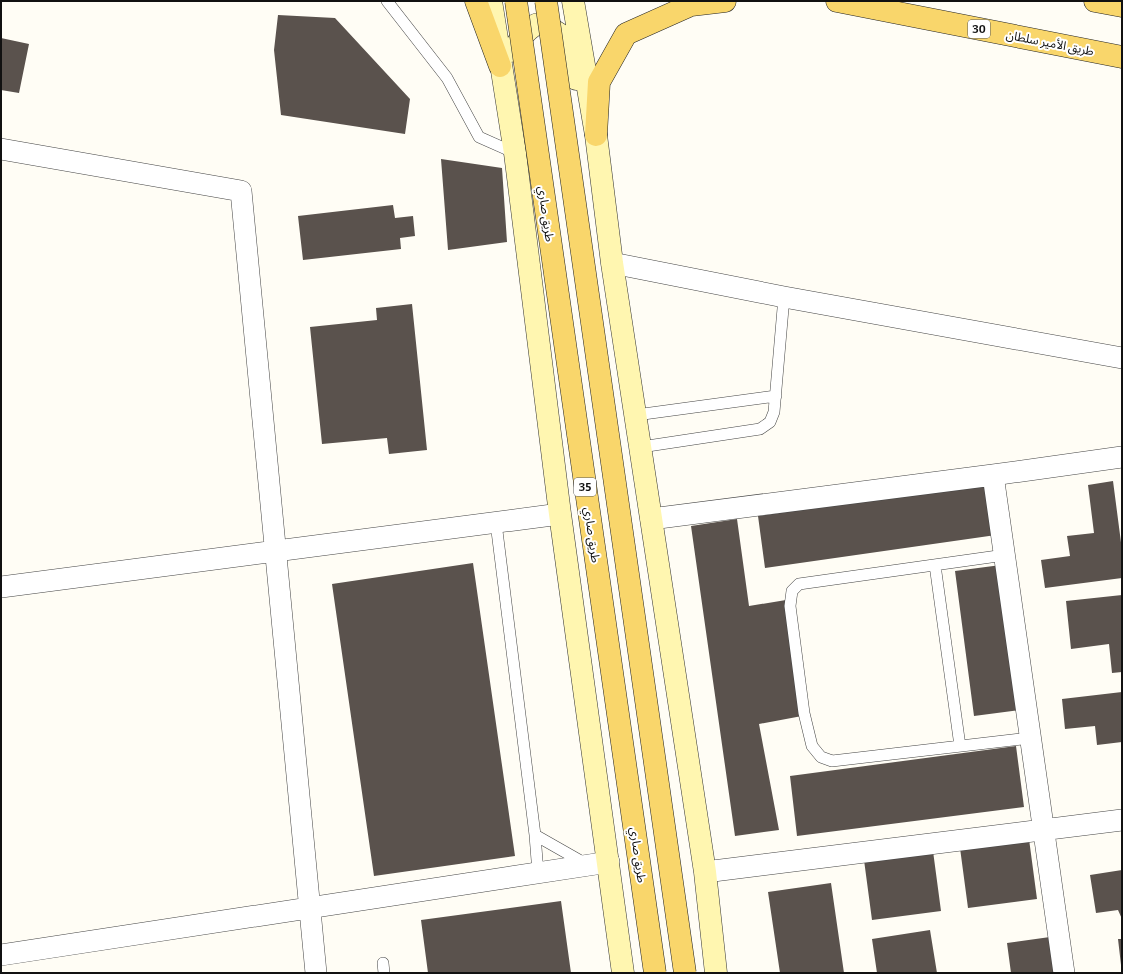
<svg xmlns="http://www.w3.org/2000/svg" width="1123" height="974" font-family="Bitter,'Noto Sans Arabic',serif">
	<rect width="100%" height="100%" fill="#fffdf5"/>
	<path fill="#5a524d" d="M 278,15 L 335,18 L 410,99 L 405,134 L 281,115 L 274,50 Z
		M 1,38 L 29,44 L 19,93 L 1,90 Z
		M 441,159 L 502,168 L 507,242 L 448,250 Z
		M 393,205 L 395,218 L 413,216 L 415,236 L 400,238 L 401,249 L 303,260 L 298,216 Z
		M 412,304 L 427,450 L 389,454 L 387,438 L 322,444 L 310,327 L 377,320 L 376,308 Z
		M 1113,481 L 1122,550 L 1122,578 L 1045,588 L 1041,560 L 1070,556 L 1067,536 L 1094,533 L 1088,485 Z
		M 988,483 L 996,535 L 765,568 L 758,516 Z
		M 737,519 L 749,606 L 786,600 L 802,716 L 759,724 L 779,830 L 735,836 L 691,526 Z
		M 473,563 L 515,856 L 374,876 L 332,584 Z
		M 1001,565 L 1019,710 L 974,716 L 955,571 Z
		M 1122,595 L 1122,672 L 1112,673 L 1109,644 L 1071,649 L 1066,601 Z
		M 1122,692 L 1122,742 L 1097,745 L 1095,726 L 1065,729 L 1062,699 Z
		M 1016,746 L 1024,807 L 797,836 L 790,776 Z
		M 1029,839 L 1037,899 L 968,908 L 960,848 Z
		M 933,851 L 941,911 L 872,920 L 864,860 Z
		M 1122,870 L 1122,919 L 1118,910 L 1096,913 L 1090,875 Z
		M 831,883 L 844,973 L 780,973 L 768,892 Z
		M 561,901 L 571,973 L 428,973 L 421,920 Z
		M 930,930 L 937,973 L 877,973 L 872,939 Z
		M 1050,937 L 1055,973 L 1011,973 L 1007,943 Z
		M 1118,939 L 1122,939 L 1122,965 L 1121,965 Z"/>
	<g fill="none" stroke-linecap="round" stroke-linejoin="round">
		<defs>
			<path id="lane" d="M 387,1 L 447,78 L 479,137 L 515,153
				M 636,415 L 776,396
				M 641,447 L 760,429 L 770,422 L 774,412 L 784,297
				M 496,523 L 535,835 L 586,864
				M 1005,555 L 799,584 L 792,591 L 790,606 L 804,713 L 812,746 L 821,757 L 832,761 L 1030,738
				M 935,565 L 960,746
				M 535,835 L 538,873
				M 383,963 L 384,973"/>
			<path id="street" d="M 1,149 L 241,191 L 316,973
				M 612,263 L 784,297 L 1122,358
				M 993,475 L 1064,973
				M 651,519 L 993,475 L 1122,457
				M 1,587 L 560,514
				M 705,872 L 1122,820
				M 1,955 L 609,862"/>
			<path id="secondary" d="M 491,1 L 515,153 L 560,514 L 623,973
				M 573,1 L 596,135 L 612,263 L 705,872 L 716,973
				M 515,51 C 515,43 531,23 540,24 C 547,25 555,32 561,35 L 576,79"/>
			<path id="primary" d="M 476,1 L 500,66
				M 837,1 L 1122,57
				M 1095,1 L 1122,6
				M 596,135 L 599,82 L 626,34 L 691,5 L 725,1"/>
		</defs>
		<use href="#lane" stroke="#444" stroke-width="12"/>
		<use href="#street" stroke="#444" stroke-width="22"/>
		<use href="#secondary" stroke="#333" stroke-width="23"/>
		<use href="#primary" stroke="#222" stroke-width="23"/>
		<use href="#lane" stroke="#fff" stroke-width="11"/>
		<use href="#street" stroke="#fff" stroke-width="21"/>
		<use href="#secondary" stroke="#fff6b0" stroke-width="22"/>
		<use href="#primary" stroke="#f9d66b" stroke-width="22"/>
		<defs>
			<path id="primary-bridge" d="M 516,1 L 655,973
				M 546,1 L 685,973"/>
		</defs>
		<use href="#primary-bridge" stroke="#222" stroke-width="23" stroke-linecap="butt"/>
		<use href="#primary-bridge" stroke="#f9d66b" stroke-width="22"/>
	</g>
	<g text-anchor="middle" stroke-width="4" stroke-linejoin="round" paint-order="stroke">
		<g fill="#fff" stroke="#585858" stroke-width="1">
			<rect x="968" y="20" width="22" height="18" rx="3"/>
			<rect x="574" y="478" width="22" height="18" rx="3"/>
		</g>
		<g font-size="11" font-weight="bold" fill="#111">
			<text x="979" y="33">30</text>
			<text x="585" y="491">35</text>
		</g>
		<g font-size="12" fill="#111" stroke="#fff">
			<text transform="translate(1050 43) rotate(11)" y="4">طريق الأمير سلطان</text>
			<text transform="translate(546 214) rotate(82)" y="4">طريق صاري</text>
			<text transform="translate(592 535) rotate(82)" y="4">طريق صاري</text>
			<text transform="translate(638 855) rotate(82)" y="4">طريق صاري</text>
		</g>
	</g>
	<rect width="1123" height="974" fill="none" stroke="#111111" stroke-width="4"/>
</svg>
